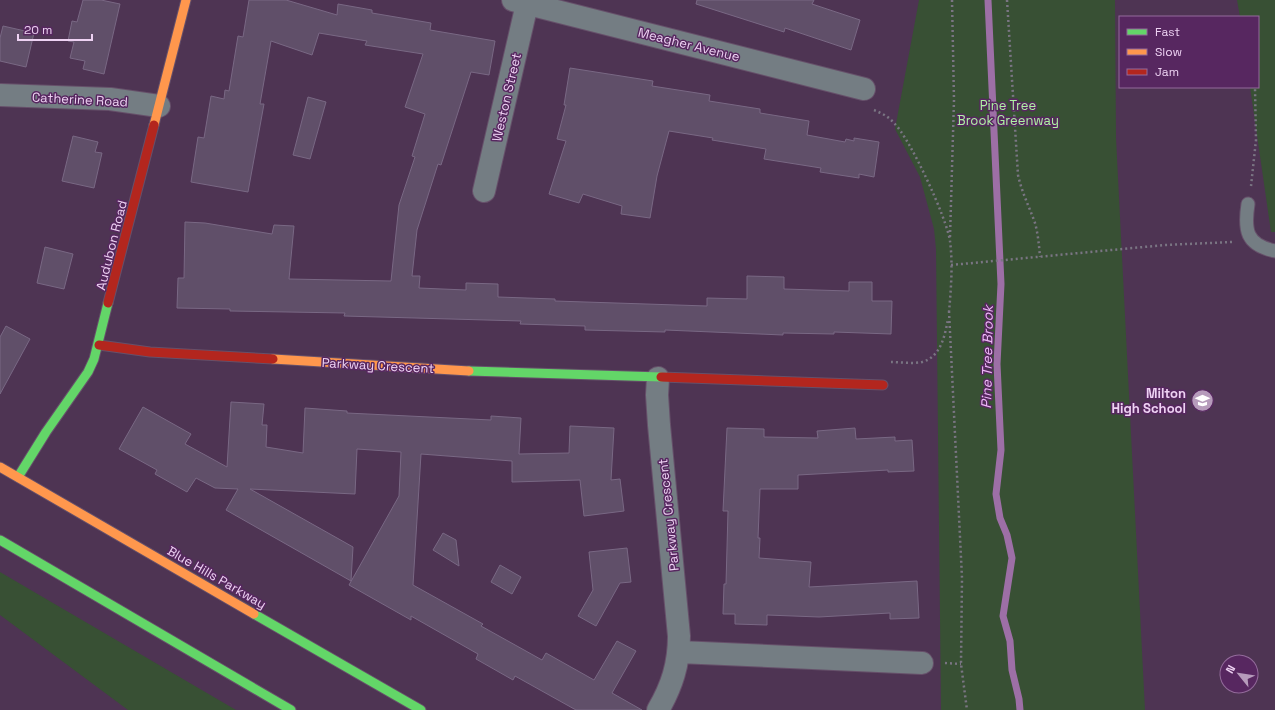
<svg xmlns="http://www.w3.org/2000/svg" width="1275" height="710" font-family="'Space Grotesk',sans-serif">
	<rect width="100%" height="100%" fill="#4e3453"/>
	<path fill="#385034" d="M 919,0 L 1115,0 L 1116,138 L 1145,710 L 941,710 L 936,249 L 934,229 L 920,177 L 895,129 Z
		M 1237,0 L 1275,0 L 1275,232 L 1271,232 L 1250,87 L 1258,87 L 1258,17 L 1240,17 Z
		M 0,572 L 236,710 L 128,710 L 0,615 Z"/>
	<g fill="none" stroke-linecap="round" stroke-linejoin="round">
		<path stroke="#9d6fa6" stroke-width="7" d="M 988,0 L 1001,284 L 997,364 L 1001,450 L 996,494 L 1000,518 L 1007,535 L 1012,558 L 1003,616 L 1010,641 L 1012,670 L 1019,699 L 1020,710"/>
	</g>
	<path fill="#604f69" stroke="#796884" d="M 83,0 L 101,0 L 120,4 L 104,74 L 83,69 L 85,61 L 70,58 L 74,42 L 68,41 L 72,21 L 77,22 Z
		M 249,0 L 286,0 L 337,15 L 338,4 L 372,10 L 372,13 L 431,23 L 430,30 L 495,41 L 489,75 L 471,72 L 441,165 L 438,164 L 417,230 L 412,276 L 420,276 L 419,288 L 466,290 L 466,283 L 498,284 L 498,297 L 555,299 L 555,301 L 707,306 L 707,298 L 747,299 L 747,276 L 784,277 L 784,289 L 849,291 L 849,282 L 872,282 L 872,301 L 892,301 L 891,334 L 834,332 L 834,334 L 783,333 L 783,335 L 665,330 L 665,332 L 585,330 L 585,326 L 520,324 L 521,321 L 344,316 L 345,313 L 230,311 L 230,309 L 177,308 L 178,278 L 184,278 L 185,222 L 205,223 L 272,234 L 274,225 L 294,226 L 289,279 L 391,281 L 399,205 L 415,157 L 412,156 L 425,114 L 405,107 L 423,54 L 365,45 L 367,41 L 319,33 L 312,55 L 271,41 L 260,104 L 264,104 L 248,192 L 191,182 L 198,137 L 204,138 L 211,96 L 224,99 L 225,90 L 229,91 L 238,36 L 243,37 Z
		M 697,0 L 814,0 L 812,4 L 860,20 L 851,50 L 785,28 L 784,32 L 696,4 Z
		M 3,26 L 34,33 L 26,67 L 0,61 L 0,38 Z
		M 570,68 L 653,81 L 652,86 L 710,95 L 709,101 L 760,109 L 760,113 L 809,121 L 807,135 L 845,142 L 846,139 L 854,141 L 854,138 L 879,142 L 874,177 L 859,174 L 859,178 L 820,172 L 821,168 L 764,159 L 766,149 L 712,140 L 713,138 L 669,131 L 657,176 L 650,218 L 621,214 L 622,206 L 583,194 L 579,203 L 549,194 L 566,141 L 557,139 L 566,105 L 564,105 Z
		M 308,97 L 326,102 L 310,159 L 293,155 Z
		M 73,136 L 98,142 L 95,152 L 102,153 L 94,188 L 62,181 Z
		M 45,247 L 73,254 L 64,289 L 37,283 Z
		M 6,326 L 30,339 L 0,394 L 0,337 Z
		M 231,402 L 264,404 L 262,425 L 267,425 L 266,447 L 303,453 L 305,408 L 347,411 L 347,413 L 491,420 L 491,416 L 521,418 L 519,454 L 569,453 L 570,426 L 614,428 L 611,480 L 620,479 L 624,511 L 584,516 L 580,480 L 512,482 L 512,461 L 421,454 L 413,585 L 483,624 L 481,626 L 542,660 L 546,653 L 594,680 L 617,641 L 636,651 L 612,693 L 642,710 L 576,710 L 515,676 L 513,680 L 476,659 L 478,654 L 411,616 L 411,620 L 349,585 L 399,496 L 401,452 L 357,449 L 355,494 L 250,489 L 353,547 L 351,581 L 226,510 L 238,489 L 215,488 L 196,478 L 187,492 L 155,474 L 157,470 L 119,449 L 143,407 L 191,434 L 185,444 L 227,467 Z
		M 727,428 L 764,429 L 764,437 L 818,438 L 817,431 L 855,428 L 856,439 L 895,437 L 895,441 L 912,440 L 914,471 L 888,472 L 888,470 L 798,475 L 798,489 L 760,489 L 758,538 L 760,538 L 759,558 L 811,562 L 809,587 L 917,581 L 919,618 L 890,619 L 890,613 L 819,617 L 767,615 L 767,625 L 735,624 L 735,614 L 723,614 L 724,584 L 726,584 L 728,511 L 723,511 Z
		M 443,533 L 456,540 L 459,566 L 433,550 Z
		M 627,548 L 631,582 L 620,583 L 596,626 L 578,616 L 593,590 L 589,552 Z
		M 500,565 L 521,577 L 512,594 L 491,582 Z"/>
	<g fill="none" stroke-linecap="round" stroke-linejoin="round">
		<defs>
			<path id="lane" d="M 1248,204 C 1244,230 1246,245 1275,251"/>
			<path id="street" d="M 513,0 L 864,89
				M 0,95 L 110,99 L 159,106
				M 484,191 L 527,4
				M 679,652 L 922,663
				M 658,710 C 672,686 679,664 679,636 L 659,425 L 657,395 L 658,378"/>
			<path id="fast" d="M 469,371 L 661,377
				M 18,477 L 46,432 L 88,372 L 94,359 L 108,303
				M 0,540 L 291,710
				M 254,614 L 421,710"/>
			<path id="slow" d="M 154,125 L 186,0
				M 273,359 L 469,371
				M 0,467 L 254,614"/>
			<path id="jam" d="M 108,303 L 154,125
				M 99,345 L 150,352 L 273,359
				M 661,377 L 883,385"/>
		</defs>
		<use href="#lane" stroke="#66506a" stroke-width="15"/>
		<use href="#street" stroke="#66506a" stroke-width="24"/>
		<use href="#fast" stroke="#66506a" stroke-width="11"/>
		<use href="#slow" stroke="#66506a" stroke-width="11"/>
		<use href="#jam" stroke="#66506a" stroke-width="11"/>
		<path stroke="#7a7583" stroke-width="2.5" stroke-dasharray="2 3" stroke-linecap="butt" d="M 1007,0 L 1018,175 C 1022,193 1029,206 1035,223 C 1038,234 1039,245 1040,257
			M 874,110 C 881,113 888,116 894,123 C 910,138 947,219 950,241 C 953,264 951,289 949,312
			M 1251,186 L 1256,140 L 1255,87
			M 950,237 L 954,100 L 952,0
			M 951,265 L 1165,245 L 1232,242
			M 949,311 L 962,578 L 961,664 L 967,710
			M 891,362 C 900,362 913,364 922,362 C 941,357 945,335 948,319
			M 945,663 L 961,664"/>
		<use href="#lane" stroke="#747d83" stroke-width="13"/>
		<use href="#street" stroke="#747d83" stroke-width="22"/>
		<use href="#fast" stroke="#63d668" stroke-width="9"/>
		<use href="#slow" stroke="#ff974d" stroke-width="9"/>
		<use href="#jam" stroke="#b3261e" stroke-width="9"/>
	</g>
	<defs>
		<symbol id="school-disc" viewBox="-11 -11 22 22"><circle r="9.5" fill="#b69bbb" stroke="#572760"/><path d="M0-5L7-2L0 1L-7-2ZM-4 1L0 2.5L4 1V4Q0 6-4 4Z" fill="#fff"/></symbol>
	</defs>
	<g fill-rule="evenodd">
		<use href="#school-disc" x="1190" y="388" width="25" height="25"/>
	</g>
	<g text-anchor="middle" stroke-width="3" stroke-linejoin="round" paint-order="stroke">
		<g font-size="13" fill="#eed2f3" stroke="#572760">
			<text transform="translate(689 44) rotate(14)" y="5">Meagher Avenue</text>
			<text transform="translate(506 97) rotate(-77)" y="5">Weston Street</text>
			<text transform="translate(80 99) rotate(3)" y="5">Catherine Road</text>
			<text transform="translate(111 245) rotate(-76)" y="5">Audubon Road</text>
			<text transform="translate(378 365) rotate(3)" y="5">Parkway Crescent</text>
			<text transform="translate(668 515) rotate(-96)" y="5">Parkway Crescent</text>
			<text transform="translate(217 577) rotate(30)" y="5">Blue Hills Parkway</text>
		</g>
		<g font-size="13" fill="#aef3a2" stroke="#572760">
			<text x="1008" y="110">Pine Tree<tspan x="1008" dy="15">Brook Greenway</tspan></text>
		</g>
		<g font-size="13" font-weight="bold" fill="#eed2f3" stroke="#572760" text-anchor="end">
			<text x="1186" y="398">Milton<tspan x="1186" dy="15">High School</tspan></text>
		</g>
		<g font-size="14" font-style="italic" fill="#eeb9f8" stroke="#572760">
			<text transform="translate(987 357) rotate(-89)" y="5">Pine Tree Brook</text>
		</g>
	</g>
	<rect x="1119" y="16" width="140" height="72" fill="#572760" stroke="#936b9b"/>
	<rect x="1127" y="29" width="20" height="6" fill="#63d668" stroke="#936b9b"/>
	<text x="1155" y="36" font-size="12" fill="#eed2f3">Fast</text>
	<rect x="1127" y="49" width="20" height="6" fill="#ff974d" stroke="#936b9b"/>
	<text x="1155" y="56" font-size="12" fill="#eed2f3">Slow</text>
	<rect x="1127" y="69" width="20" height="6" fill="#b3261e" stroke="#936b9b"/>
	<text x="1155" y="76" font-size="12" fill="#eed2f3">Jam</text>
	<g transform="translate(1239 674) rotate(300)"><circle r="19" fill="#572760" stroke="#936b9b"/>
	<path d="M0-3L7 15L0 10L-7 15Z" fill="#b69bbb"/>
	<text y="-6" font-size="11" font-weight="bold" text-anchor="middle" fill="#eed2f3">N</text>
	</g>
	<path d="M18 34v6h74v-6" fill="none" stroke="#eed2f3" stroke-width="2"/>
	<text x="24" y="34" font-size="12" fill="#eed2f3" stroke="#572760" stroke-width="3" paint-order="stroke">20 m</text>
</svg>
